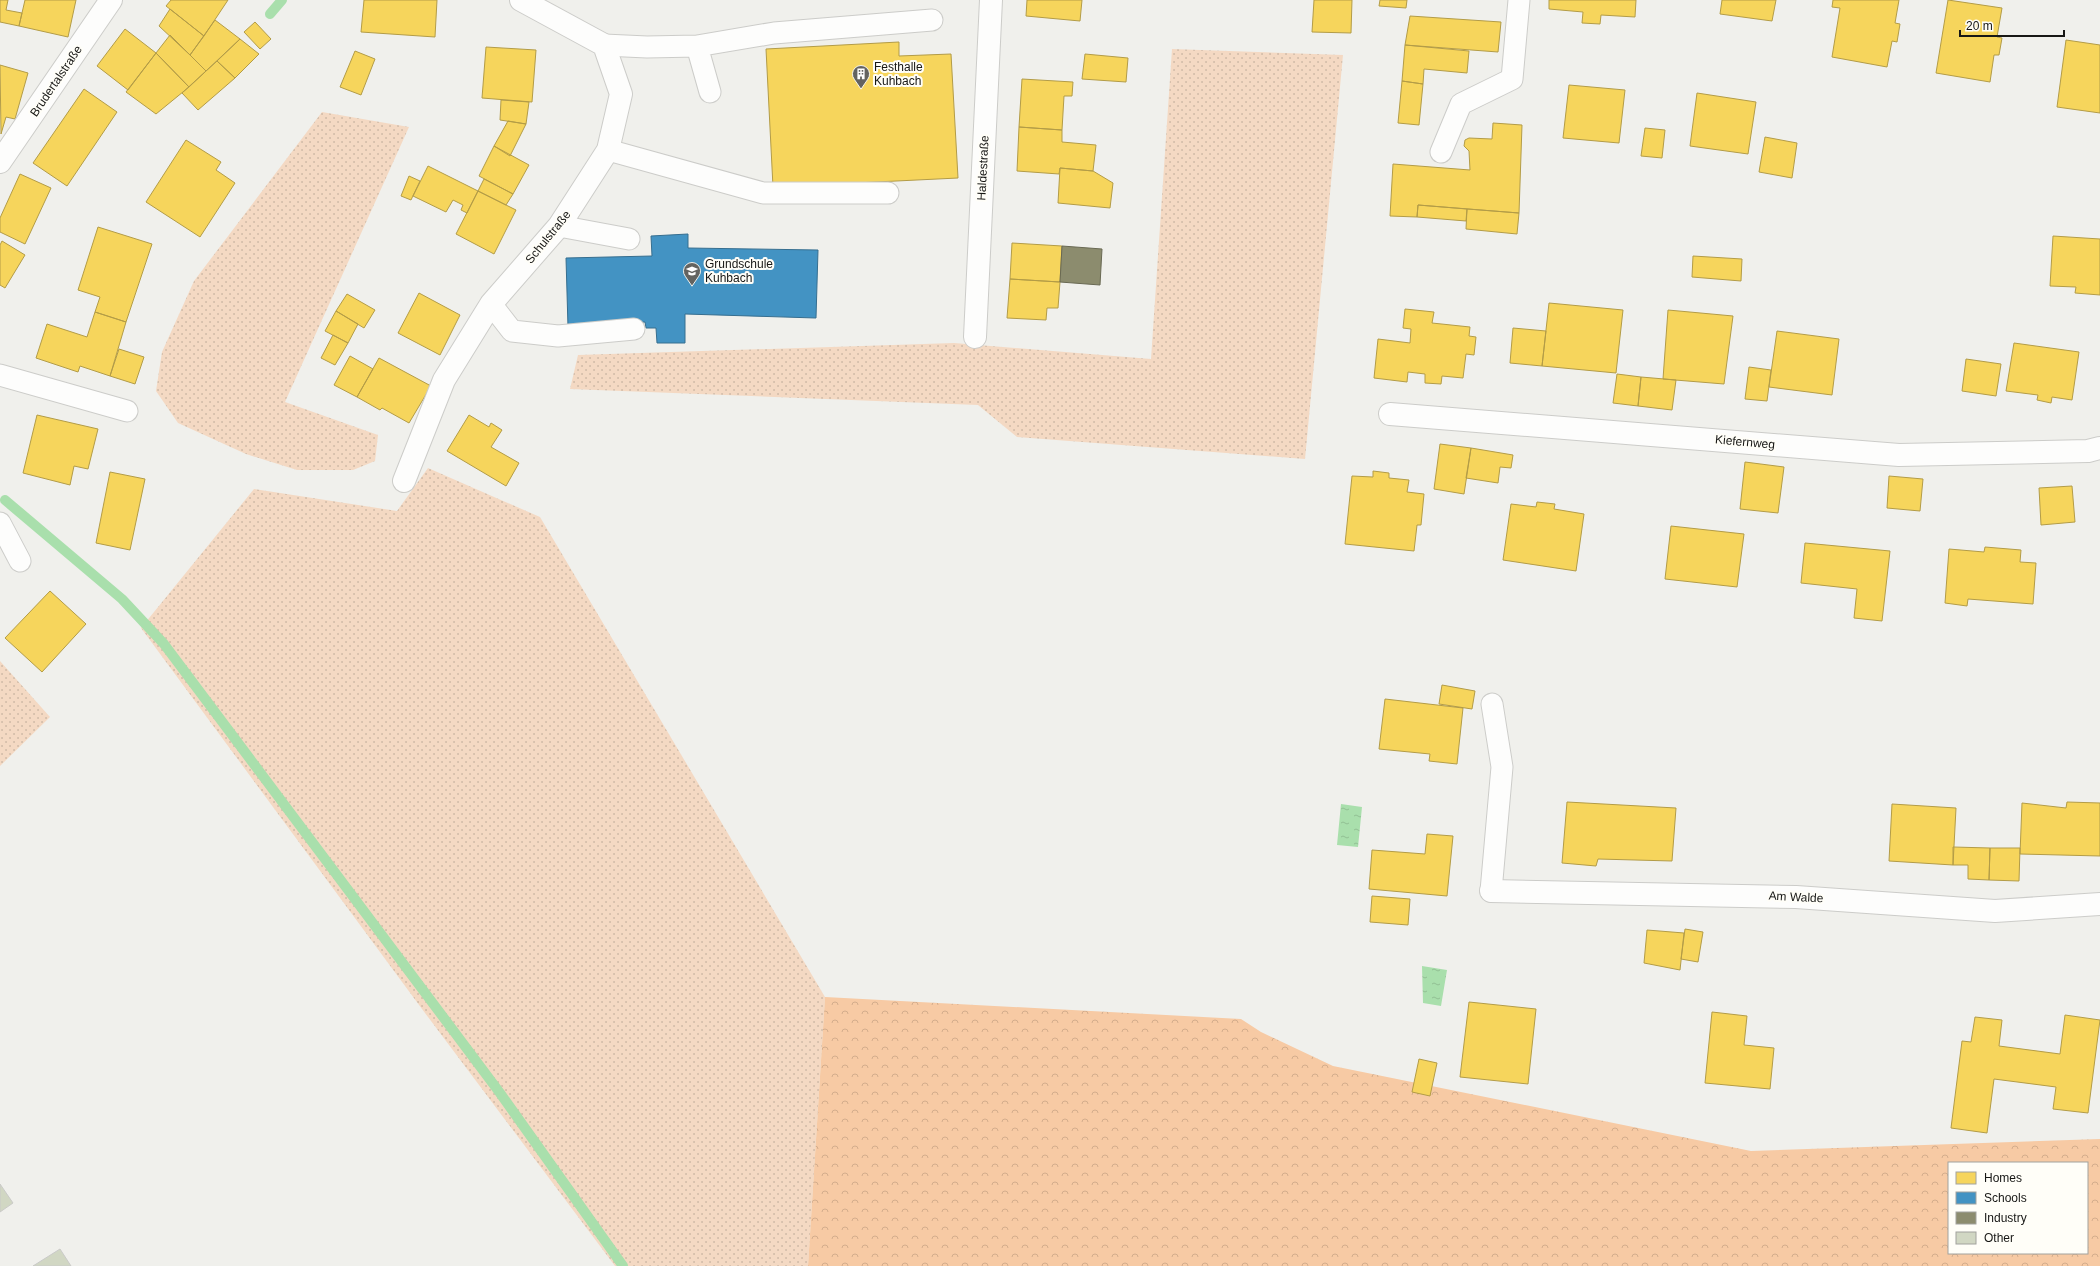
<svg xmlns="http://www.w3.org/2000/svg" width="2100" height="1266" font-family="Arial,sans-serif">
	<defs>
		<pattern id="grass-dots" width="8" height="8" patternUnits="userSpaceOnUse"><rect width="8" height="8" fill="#f4d9c3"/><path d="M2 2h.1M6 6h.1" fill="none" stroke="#d0baa7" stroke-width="1.8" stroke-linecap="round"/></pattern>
		<pattern id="forest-crowns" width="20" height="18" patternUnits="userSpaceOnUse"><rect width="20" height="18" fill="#f7caa4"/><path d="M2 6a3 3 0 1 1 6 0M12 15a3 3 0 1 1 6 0" fill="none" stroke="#d3ad8c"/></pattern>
		<pattern id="water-ripples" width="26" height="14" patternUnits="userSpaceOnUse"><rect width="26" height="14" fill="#a9dfac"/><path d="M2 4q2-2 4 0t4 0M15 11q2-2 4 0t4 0" fill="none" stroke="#91bf93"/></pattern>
	</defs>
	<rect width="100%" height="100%" fill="#f0f0ec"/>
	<path fill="url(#grass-dots)" d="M 1172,49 L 1343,55 L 1305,459 L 1017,437 L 978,405 L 570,389 L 578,355 L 954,343 L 1151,359 Z
		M 322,112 L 409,127 L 285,402 L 378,435 L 375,461 L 353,470 L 297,470 L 246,454 L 178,423 L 156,391 L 162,352 L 194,281 Z
		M 428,468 L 540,517 L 825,997 L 808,1266 L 615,1266 L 422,1009 L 141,628 L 254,489 L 397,511 Z
		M 0,661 L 50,717 L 0,766 Z"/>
	<path fill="url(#forest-crowns)" fill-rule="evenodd" d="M 825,997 L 1241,1019 L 1261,1032 L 1333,1066 L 1751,1151 L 2100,1139 L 2100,1266 L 808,1266 ZM 1949,1163 L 2087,1163 L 2087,1253 L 1949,1253 Z"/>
	<path fill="url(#water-ripples)" d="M 1341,804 L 1362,807 L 1358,847 L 1337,845 Z
		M 1422,966 L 1447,970 L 1441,1006 L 1423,1003 Z"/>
	<path fill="#f6d55c" stroke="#b39c47" d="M 0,0 L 8,0 L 6,10 L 22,13 L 19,26 L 0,22 Z
		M 25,0 L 76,0 L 68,37 L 19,26 Z
		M 171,0 L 228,0 L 204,36 L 166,6 Z
		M 364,0 L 437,0 L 435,37 L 361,32 Z
		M 1027,0 L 1082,0 L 1080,21 L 1026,16 Z
		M 1314,0 L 1352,0 L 1351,33 L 1312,32 Z
		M 1380,0 L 1407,0 L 1406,8 L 1379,6 Z
		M 1549,0 L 1636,0 L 1635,17 L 1601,15 L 1600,24 L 1582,23 L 1583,12 L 1549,9 Z
		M 1722,0 L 1776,0 L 1772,21 L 1720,14 Z
		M 1833,0 L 1899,0 L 1895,23 L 1900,24 L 1897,42 L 1892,41 L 1887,67 L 1832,57 L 1840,8 L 1832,7 Z
		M 1948,0 L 2002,8 L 1997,37 L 2002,38 L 1999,55 L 1994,55 L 1990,82 L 1936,73 Z
		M 170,9 L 204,36 L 190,55 L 159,26 Z
		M 1410,16 L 1501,22 L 1498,52 L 1405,45 Z
		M 215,20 L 240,39 L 206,71 L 190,55 Z
		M 255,22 L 271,39 L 260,49 L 244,32 Z
		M 125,29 L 156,53 L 128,90 L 97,66 Z
		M 170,35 L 206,71 L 189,87 L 156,53 Z
		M 240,39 L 259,54 L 235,78 L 217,61 Z
		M 2066,40 L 2100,45 L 2100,113 L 2057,107 Z
		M 899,42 L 899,56 L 951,54 L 958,178 L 773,187 L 766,49 Z
		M 1405,45 L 1469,51 L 1467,73 L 1424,69 L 1423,84 L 1402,81 Z
		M 486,47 L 536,50 L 532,102 L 482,98 Z
		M 355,51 L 375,59 L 361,95 L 340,87 Z
		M 156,53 L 189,87 L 156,114 L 126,92 Z
		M 1085,54 L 1128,58 L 1126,82 L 1082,79 Z
		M 217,61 L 235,78 L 198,110 L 182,93 Z
		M 0,65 L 28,73 L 15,119 L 6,117 L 1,134 Z
		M 1022,79 L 1073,82 L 1072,96 L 1064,96 L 1062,130 L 1019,127 Z
		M 1402,81 L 1423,84 L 1419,125 L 1398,123 Z
		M 1569,85 L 1625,90 L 1619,143 L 1563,138 Z
		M 84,89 L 117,112 L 67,186 L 33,163 Z
		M 1697,93 L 1756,102 L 1748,154 L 1690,146 Z
		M 501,100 L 529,102 L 526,124 L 500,120 Z
		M 508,121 L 526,124 L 510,156 L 494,146 Z
		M 1493,123 L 1522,125 L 1519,213 L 1418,205 L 1417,217 L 1390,216 L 1393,164 L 1470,170 L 1469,151 L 1464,146 L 1465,140 L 1469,138 L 1492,139 Z
		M 1019,127 L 1062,130 L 1062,142 L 1096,145 L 1093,171 L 1060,168 L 1059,174 L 1017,171 Z
		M 1645,128 L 1665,130 L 1662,158 L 1641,156 Z
		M 1765,137 L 1797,143 L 1792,178 L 1759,172 Z
		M 186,140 L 221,162 L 216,170 L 235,183 L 200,237 L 146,202 Z
		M 494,146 L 529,165 L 513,194 L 479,176 Z
		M 428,166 L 478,191 L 467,213 L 461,210 L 463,205 L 453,200 L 446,212 L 413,196 Z
		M 1060,168 L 1093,171 L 1113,183 L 1110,208 L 1058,203 Z
		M 20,174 L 51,188 L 25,244 L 0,232 L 0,218 Z
		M 409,176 L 420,181 L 411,200 L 401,196 Z
		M 484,179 L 513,194 L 506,205 L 478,191 Z
		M 478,191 L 516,210 L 494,254 L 456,234 Z
		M 1418,205 L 1467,209 L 1466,221 L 1417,217 Z
		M 1467,209 L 1519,213 L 1517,234 L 1466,229 Z
		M 98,227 L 152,244 L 126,322 L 95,312 L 100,297 L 78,290 Z
		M 2053,236 L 2100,239 L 2100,295 L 2075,293 L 2076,287 L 2050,286 Z
		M 2,241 L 25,255 L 5,288 L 0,285 L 0,245 Z
		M 1012,243 L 1062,246 L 1060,282 L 1010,279 Z
		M 1693,256 L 1742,259 L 1741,281 L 1692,277 Z
		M 1010,279 L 1060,282 L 1058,308 L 1047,308 L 1046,320 L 1007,318 Z
		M 419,293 L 460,315 L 440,355 L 398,333 Z
		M 347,294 L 375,310 L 364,328 L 336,311 Z
		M 1549,303 L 1623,310 L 1616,373 L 1542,366 Z
		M 1405,309 L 1434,312 L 1432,323 L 1470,327 L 1469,336 L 1476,337 L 1474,355 L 1466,354 L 1463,378 L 1442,376 L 1441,384 L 1425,383 L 1425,374 L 1408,372 L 1407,382 L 1374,378 L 1378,339 L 1410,343 L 1411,329 L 1403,328 Z
		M 1668,310 L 1733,316 L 1724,384 L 1663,379 Z
		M 336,311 L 358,324 L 348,343 L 325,331 Z
		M 95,312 L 126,322 L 110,376 L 80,366 L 78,372 L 36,358 L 47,324 L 87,337 Z
		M 1513,328 L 1546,331 L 1542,366 L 1510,363 Z
		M 1777,331 L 1839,339 L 1832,395 L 1769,387 Z
		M 333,335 L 348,343 L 335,365 L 321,358 Z
		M 2014,343 L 2079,352 L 2072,400 L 2052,397 L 2051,403 L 2037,400 L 2038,395 L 2006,391 Z
		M 119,349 L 144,357 L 135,384 L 110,376 Z
		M 350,356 L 373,369 L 357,397 L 334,385 Z
		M 379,358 L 431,386 L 409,423 L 382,408 L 380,410 L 357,397 Z
		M 1966,359 L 2001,364 L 1996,396 L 1962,391 Z
		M 1749,367 L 1771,370 L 1767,401 L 1745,399 Z
		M 1617,374 L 1641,377 L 1638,406 L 1613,403 Z
		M 1641,377 L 1676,380 L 1672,410 L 1638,406 Z
		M 37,415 L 98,429 L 88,469 L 74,466 L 70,485 L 23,473 Z
		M 469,415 L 489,427 L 491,423 L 502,430 L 491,447 L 519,463 L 506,486 L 447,451 Z
		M 1440,444 L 1471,448 L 1464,494 L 1434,489 Z
		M 1471,448 L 1513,455 L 1511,468 L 1500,467 L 1498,483 L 1466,478 Z
		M 1745,462 L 1784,467 L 1778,513 L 1740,509 Z
		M 1373,471 L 1389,473 L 1389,478 L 1409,480 L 1407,492 L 1424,494 L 1421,525 L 1417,525 L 1414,551 L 1345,544 L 1352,476 L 1373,477 Z
		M 110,472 L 145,479 L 130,550 L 96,543 Z
		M 1889,476 L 1923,479 L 1920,511 L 1887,508 Z
		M 2072,486 L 2075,522 L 2041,525 L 2039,488 Z
		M 1537,502 L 1555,504 L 1554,509 L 1584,514 L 1576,571 L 1503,560 L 1511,504 L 1536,507 Z
		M 1671,526 L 1744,534 L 1737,587 L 1665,579 Z
		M 1805,543 L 1890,551 L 1882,621 L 1854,618 L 1857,589 L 1801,583 Z
		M 1985,547 L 2021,550 L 2020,562 L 2036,563 L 2033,604 L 1968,599 L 1967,606 L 1945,603 L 1949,549 L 1984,552 Z
		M 50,591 L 86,624 L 42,672 L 5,638 Z
		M 1442,685 L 1475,691 L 1472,709 L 1439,704 Z
		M 1385,699 L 1463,708 L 1457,764 L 1429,761 L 1430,754 L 1379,749 Z
		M 1567,802 L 1676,808 L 1672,861 L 1598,859 L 1596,866 L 1562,863 Z
		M 2067,802 L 2100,803 L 2100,856 L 2020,854 L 2022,803 L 2066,808 Z
		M 1892,804 L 1956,808 L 1953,865 L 1889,861 Z
		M 1427,834 L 1453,836 L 1447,896 L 1369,889 L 1372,850 L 1425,854 Z
		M 1953,847 L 1990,848 L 1989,880 L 1968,879 L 1968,865 L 1953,865 Z
		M 1990,848 L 2020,848 L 2019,881 L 1989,880 Z
		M 1372,896 L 1410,899 L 1408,925 L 1370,922 Z
		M 1685,929 L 1703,932 L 1698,962 L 1681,959 Z
		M 1647,930 L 1684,933 L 1680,970 L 1644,963 Z
		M 1469,1002 L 1536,1009 L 1528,1084 L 1460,1077 Z
		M 1712,1012 L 1747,1016 L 1744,1045 L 1774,1048 L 1770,1089 L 1705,1083 Z
		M 2065,1015 L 2100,1020 L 2088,1113 L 2053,1109 L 2056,1087 L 1994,1079 L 1987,1133 L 1951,1128 L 1962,1041 L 1971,1042 L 1975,1017 L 2002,1020 L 1999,1046 L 2060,1054 Z
		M 1419,1059 L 1437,1063 L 1430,1096 L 1412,1092 Z"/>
	<path fill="#4393c3" stroke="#366e8f" d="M 688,234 L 688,248 L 818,250 L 816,318 L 685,314 L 685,343 L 657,343 L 656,328 L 646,328 L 645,322 L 568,327 L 566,258 L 652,256 L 651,236 Z"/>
	<path fill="#8c8c6e" stroke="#696953" d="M 1062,246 L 1102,249 L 1100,285 L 1060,282 Z"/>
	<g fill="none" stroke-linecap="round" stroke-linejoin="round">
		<path stroke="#a9dfac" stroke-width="10" d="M 270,14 L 282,0
			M 5,500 L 122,599 L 164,644 L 500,1093 L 623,1266"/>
	</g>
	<path fill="#d1d7c3" stroke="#cacac8" d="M 0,1184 L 13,1203 L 0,1212 Z
		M 60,1249 L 71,1266 L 33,1266 Z"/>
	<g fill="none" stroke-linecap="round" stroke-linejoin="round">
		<defs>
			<path id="service" d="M 604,45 L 647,47 L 697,46 L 774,33 L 932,20
				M 697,46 L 710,92
				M 608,150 L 763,193 L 888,193
				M 1441,152 L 1461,104 L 1512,79 L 1519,0
				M 559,226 L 629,239
				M 491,304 L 512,331 L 558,336 L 634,329
				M 0,375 L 127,411
				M 0,523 L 20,561
				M 1491,891 L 1502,767 L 1492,704"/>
			<path id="minor" d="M 0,162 L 111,0
				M 975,337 L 991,0
				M 1390,414 L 1899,455 L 2088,451 L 2100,448
				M 404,481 L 444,380 L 491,304 L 559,226 L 608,150 L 621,94 L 604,45 L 521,0
				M 1491,891 L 1796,897 L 1995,911 L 2100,904"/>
		</defs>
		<use href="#service" stroke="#ccccc9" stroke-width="23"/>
		<use href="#minor" stroke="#ccccc9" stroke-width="24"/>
		<use href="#service" stroke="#fdfdfc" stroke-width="21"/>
		<use href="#minor" stroke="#fdfdfc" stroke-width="22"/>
	</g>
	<defs>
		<symbol id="building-pin" viewBox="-11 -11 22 30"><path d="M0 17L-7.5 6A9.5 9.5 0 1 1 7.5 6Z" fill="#636360" stroke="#fffef8"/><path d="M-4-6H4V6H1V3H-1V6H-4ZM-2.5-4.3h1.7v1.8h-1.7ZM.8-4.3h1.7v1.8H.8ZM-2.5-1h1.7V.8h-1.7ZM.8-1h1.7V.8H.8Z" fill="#fff"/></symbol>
		<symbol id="school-pin" viewBox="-11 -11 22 30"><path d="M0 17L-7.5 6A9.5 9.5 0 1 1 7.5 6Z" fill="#636360" stroke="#fffef8"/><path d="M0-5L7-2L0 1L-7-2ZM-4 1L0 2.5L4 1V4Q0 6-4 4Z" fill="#fff"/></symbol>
	</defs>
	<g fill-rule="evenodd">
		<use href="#building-pin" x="851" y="64" width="20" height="27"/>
		<use href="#school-pin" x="682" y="261" width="20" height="27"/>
	</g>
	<g text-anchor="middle" stroke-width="4" stroke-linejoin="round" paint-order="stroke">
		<g font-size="12" fill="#171715" stroke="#fffef8" text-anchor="start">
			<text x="874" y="71">Festhalle<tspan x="874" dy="14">Kuhbach</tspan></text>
			<text x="705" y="268">Grundschule<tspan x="705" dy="14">Kuhbach</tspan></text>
		</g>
		<g font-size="12" fill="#171715" stroke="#fffef8">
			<text transform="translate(56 81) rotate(-56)" y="4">Brudertalstraße</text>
			<text transform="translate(983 168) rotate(-87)" y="4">Haldestraße</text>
			<text transform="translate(548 237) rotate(-51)" y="4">Schulstraße</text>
			<text transform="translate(1745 442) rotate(5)" y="4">Kiefernweg</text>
			<text transform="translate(1796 897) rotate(3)" y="4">Am Walde</text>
		</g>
	</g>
	<rect x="1948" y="1162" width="140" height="92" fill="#fffef8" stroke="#a2a29d"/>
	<rect x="1956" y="1172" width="20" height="12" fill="#f6d55c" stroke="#a2a29d"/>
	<text x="1984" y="1182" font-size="12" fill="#171715">Homes</text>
	<rect x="1956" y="1192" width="20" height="12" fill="#4393c3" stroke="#a2a29d"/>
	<text x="1984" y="1202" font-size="12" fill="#171715">Schools</text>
	<rect x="1956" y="1212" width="20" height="12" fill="#8c8c6e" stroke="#a2a29d"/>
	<text x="1984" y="1222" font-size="12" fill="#171715">Industry</text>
	<rect x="1956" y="1232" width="20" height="12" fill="#d1d7c3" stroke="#a2a29d"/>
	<text x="1984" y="1242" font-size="12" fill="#171715">Other</text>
	<path d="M1960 30v6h104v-6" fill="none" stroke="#171715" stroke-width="2"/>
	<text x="1966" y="30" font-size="12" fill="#171715" stroke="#fffef8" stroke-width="3" paint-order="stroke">20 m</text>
</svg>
